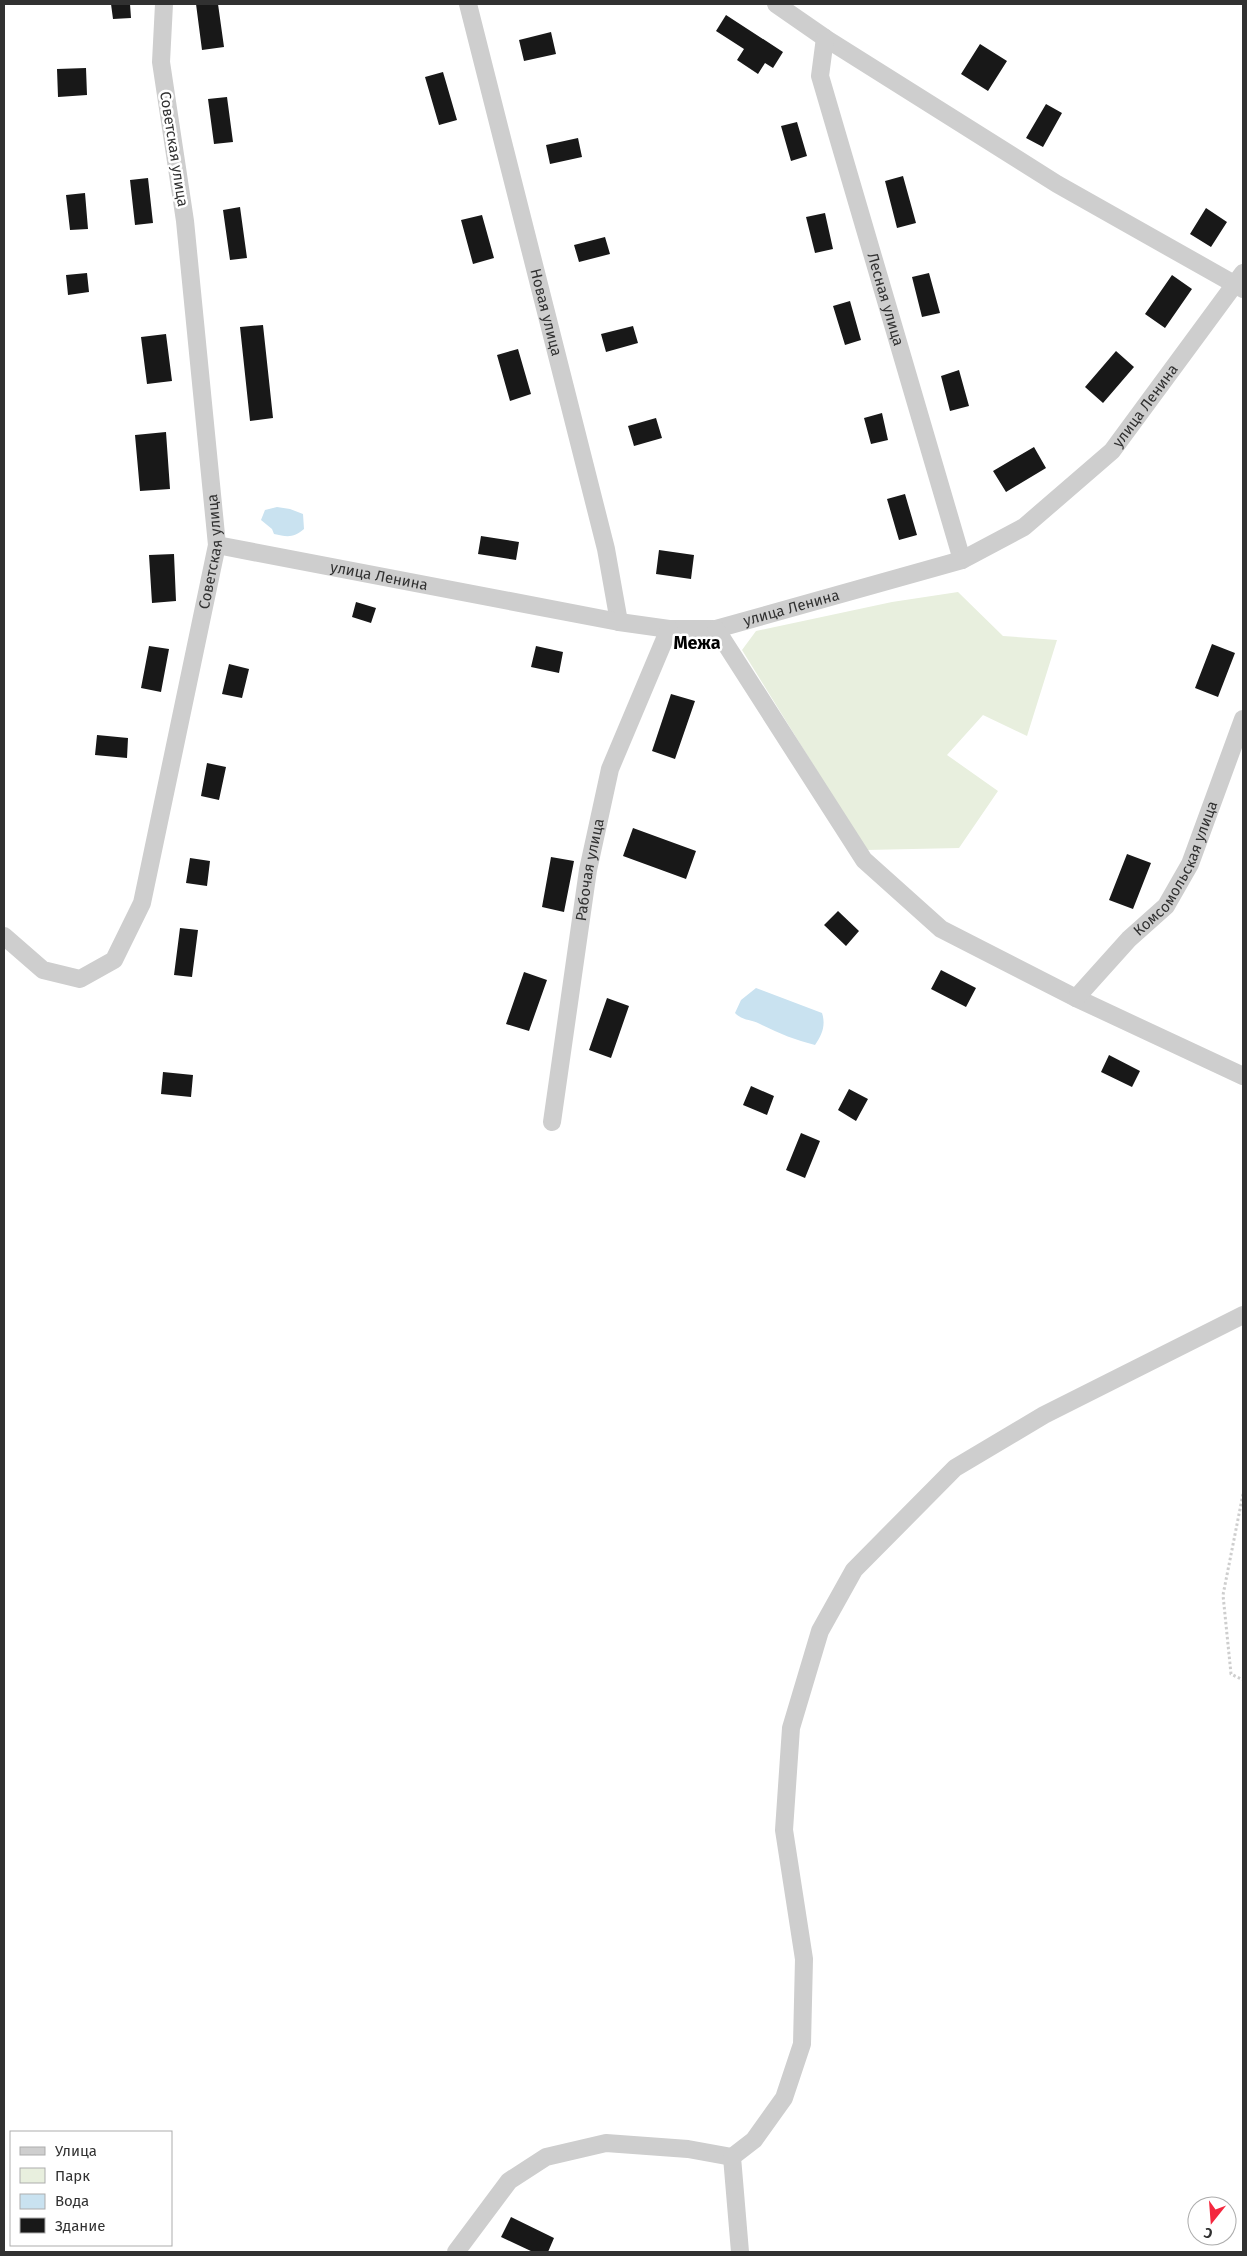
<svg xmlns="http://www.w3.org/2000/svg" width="1247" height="2256" font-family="'Fira Sans',sans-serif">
	<rect width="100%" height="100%" fill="#fff"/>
	<path fill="#e8efde" d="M 958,592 L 1003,636 L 1057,640 L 1027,736 L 983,715 L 947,755 L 998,791 L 959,848 L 866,850 L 742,650 L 756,631 L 892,602 Z"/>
	<path fill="#c9e2f0" d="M 277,507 L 290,509 L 303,514 L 304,529 C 294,538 287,537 274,534 L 272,529 L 261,520 L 265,510 Z
		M 756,988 L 822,1013 C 826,1025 822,1035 815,1045 C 795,1040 778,1033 760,1024 C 750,1019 743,1021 735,1013 L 741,1000 Z"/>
	<path fill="#181818" d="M 111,4 L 130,4 L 131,18 L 113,19 Z
		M 196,4 L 218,4 L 224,47 L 202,50 Z
		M 726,15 L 783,52 L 773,68 L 765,63 L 758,74 L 737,60 L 744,49 L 716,31 Z
		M 551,32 L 556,54 L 524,61 L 519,40 Z
		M 980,44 L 1007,61 L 988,91 L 961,74 Z
		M 86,68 L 87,95 L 58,97 L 57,69 Z
		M 443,72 L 457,120 L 439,125 L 425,77 Z
		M 227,97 L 233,142 L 214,144 L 208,99 Z
		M 1046,104 L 1062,113 L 1043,147 L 1026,138 Z
		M 797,122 L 807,156 L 791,161 L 781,126 Z
		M 578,138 L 582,157 L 550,164 L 546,145 Z
		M 903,176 L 916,223 L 897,228 L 885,181 Z
		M 148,178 L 153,223 L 135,225 L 130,180 Z
		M 85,193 L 88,229 L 70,230 L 66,195 Z
		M 240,207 L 247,258 L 230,260 L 223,210 Z
		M 1206,208 L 1227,222 L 1211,247 L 1190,234 Z
		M 825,213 L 833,249 L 815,253 L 806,217 Z
		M 482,215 L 494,258 L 473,264 L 461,220 Z
		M 605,237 L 610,254 L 579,262 L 574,245 Z
		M 87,273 L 89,292 L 68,295 L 66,275 Z
		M 929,273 L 940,313 L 922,317 L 912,277 Z
		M 1172,275 L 1192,289 L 1165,328 L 1145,314 Z
		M 850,301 L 861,340 L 845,345 L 833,306 Z
		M 263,325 L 273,418 L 250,421 L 240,327 Z
		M 633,326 L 638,343 L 606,352 L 601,334 Z
		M 166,334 L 172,381 L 147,384 L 141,337 Z
		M 518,349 L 531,394 L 510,401 L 497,355 Z
		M 1116,351 L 1134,367 L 1103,403 L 1085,387 Z
		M 959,370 L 969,406 L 950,411 L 941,376 Z
		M 882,413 L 888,440 L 871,444 L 864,418 Z
		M 656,418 L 662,438 L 634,446 L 628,426 Z
		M 166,432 L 170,489 L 140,491 L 135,435 Z
		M 1034,447 L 1046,468 L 1006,492 L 993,471 Z
		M 905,494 L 917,535 L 899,540 L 887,499 Z
		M 481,536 L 519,542 L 516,560 L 478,554 Z
		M 659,550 L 694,555 L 691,579 L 656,574 Z
		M 174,554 L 176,601 L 152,603 L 149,555 Z
		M 356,602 L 376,608 L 371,623 L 352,617 Z
		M 1212,644 L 1235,653 L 1218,697 L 1195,688 Z
		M 149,646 L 169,649 L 161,692 L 141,688 Z
		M 536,646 L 563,652 L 559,673 L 531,667 Z
		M 229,664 L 249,669 L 242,698 L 222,694 Z
		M 671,694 L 695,701 L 675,759 L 652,751 Z
		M 97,735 L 128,738 L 127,758 L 95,755 Z
		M 207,763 L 226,767 L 219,800 L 201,796 Z
		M 633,828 L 696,851 L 686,879 L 623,856 Z
		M 1127,854 L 1151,863 L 1133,909 L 1109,900 Z
		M 551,857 L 574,861 L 564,912 L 542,907 Z
		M 190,858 L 210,861 L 207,886 L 186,883 Z
		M 838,911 L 859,931 L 846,946 L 824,925 Z
		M 180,928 L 198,930 L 192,977 L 174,975 Z
		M 941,970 L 976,988 L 966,1007 L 931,989 Z
		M 524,972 L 547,980 L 529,1031 L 506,1024 Z
		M 607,998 L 629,1006 L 611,1058 L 589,1050 Z
		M 1109,1055 L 1140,1071 L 1132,1087 L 1101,1072 Z
		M 163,1072 L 193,1075 L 191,1097 L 161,1094 Z
		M 751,1086 L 774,1096 L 767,1115 L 743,1105 Z
		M 849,1089 L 868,1099 L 856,1121 L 838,1110 Z
		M 801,1133 L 820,1141 L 805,1178 L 786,1170 Z
		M 511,2217 L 554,2238 L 548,2252 L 533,2252 L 501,2237 Z"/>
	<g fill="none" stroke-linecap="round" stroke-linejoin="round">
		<path stroke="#cecece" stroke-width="3" stroke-dasharray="2.5 2.5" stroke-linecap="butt" d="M 1243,1494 L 1223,1595 L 1231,1674 L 1243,1680"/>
		<g stroke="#cecece" stroke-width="18">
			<path id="s1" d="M 468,4 L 606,549 L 619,622"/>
			<path d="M 776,4 L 825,38 L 1057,184 L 1243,289"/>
			<path id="s2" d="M 825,38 L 820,76 L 962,560"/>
			<path id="s3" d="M 217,545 L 619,622 L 669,629 L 716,629 L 962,560 L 1024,527 L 1112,451 L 1243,273"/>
			<path d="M 716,629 L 864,860 L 941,929 L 1076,998 L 1243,1076"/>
			<path id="s4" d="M 4,936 L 43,970 L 80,979 L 114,960 L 142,903 L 217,545 L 185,221 L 161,62 L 164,4"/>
			<path id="s5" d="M 1076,998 L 1129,939 L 1166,906 L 1190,864 L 1243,719"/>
			<path id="s6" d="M 552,1122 L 588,870 L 610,769 L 669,629"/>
			<path d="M 456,2252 L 509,2181 L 546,2157 L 606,2143 L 688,2149 L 732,2157"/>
			<path d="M 740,2252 L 732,2157 L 754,2140 L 784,2098 L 802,2044 L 804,1959 L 784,1830 L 791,1728 L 820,1631 L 854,1570 L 955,1468 L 1044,1415 L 1243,1315"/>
		</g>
	</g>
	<g text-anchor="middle" stroke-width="5" stroke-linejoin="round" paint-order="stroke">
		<g font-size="15" fill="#313131" stroke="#fff">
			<text transform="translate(174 149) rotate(81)" y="5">Советская улица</text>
			<text dy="5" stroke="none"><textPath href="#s2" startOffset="271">Лесная улица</textPath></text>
			<text dy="5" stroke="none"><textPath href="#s1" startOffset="318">Новая улица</textPath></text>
			<text dy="5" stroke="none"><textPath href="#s3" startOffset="1005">улица Ленина</textPath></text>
			<text dy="5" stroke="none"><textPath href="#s4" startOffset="551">Советская улица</textPath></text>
			<text dy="5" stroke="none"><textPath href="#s3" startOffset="165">улица Ленина</textPath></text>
			<text dy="5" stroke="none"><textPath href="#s3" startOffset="585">улица Ленина</textPath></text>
			<text dy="5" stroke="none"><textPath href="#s5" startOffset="166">Комсомольская улица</textPath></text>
			<text dy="5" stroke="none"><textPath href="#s6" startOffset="255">Рабочая улица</textPath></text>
		</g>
		<g font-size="18" font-weight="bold" fill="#000" stroke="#fff">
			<text x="697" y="649">Межа</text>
		</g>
	</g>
	<rect width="1247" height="2256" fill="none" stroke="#313131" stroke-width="10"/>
	<rect x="10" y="2131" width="162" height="115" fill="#ffffff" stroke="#adadad"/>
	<rect x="20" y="2147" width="25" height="8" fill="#cecece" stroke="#adadad"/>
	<text x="55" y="2156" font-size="15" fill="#313131">Улица</text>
	<rect x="20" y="2168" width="25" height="15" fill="#e8efde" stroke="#adadad"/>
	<text x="55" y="2181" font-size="15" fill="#313131">Парк</text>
	<rect x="20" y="2194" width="25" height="15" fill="#c9e2f0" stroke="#adadad"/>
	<text x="55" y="2206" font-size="15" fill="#313131">Вода</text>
	<rect x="20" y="2218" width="25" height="15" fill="#181818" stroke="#adadad"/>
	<text x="55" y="2231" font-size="15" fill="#313131">Здание</text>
	<g transform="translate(1212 2221) rotate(197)"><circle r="24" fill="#ffffff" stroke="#adadad"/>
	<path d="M0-4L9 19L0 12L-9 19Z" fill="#f4273e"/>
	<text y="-8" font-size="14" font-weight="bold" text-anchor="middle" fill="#313131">С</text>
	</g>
</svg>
